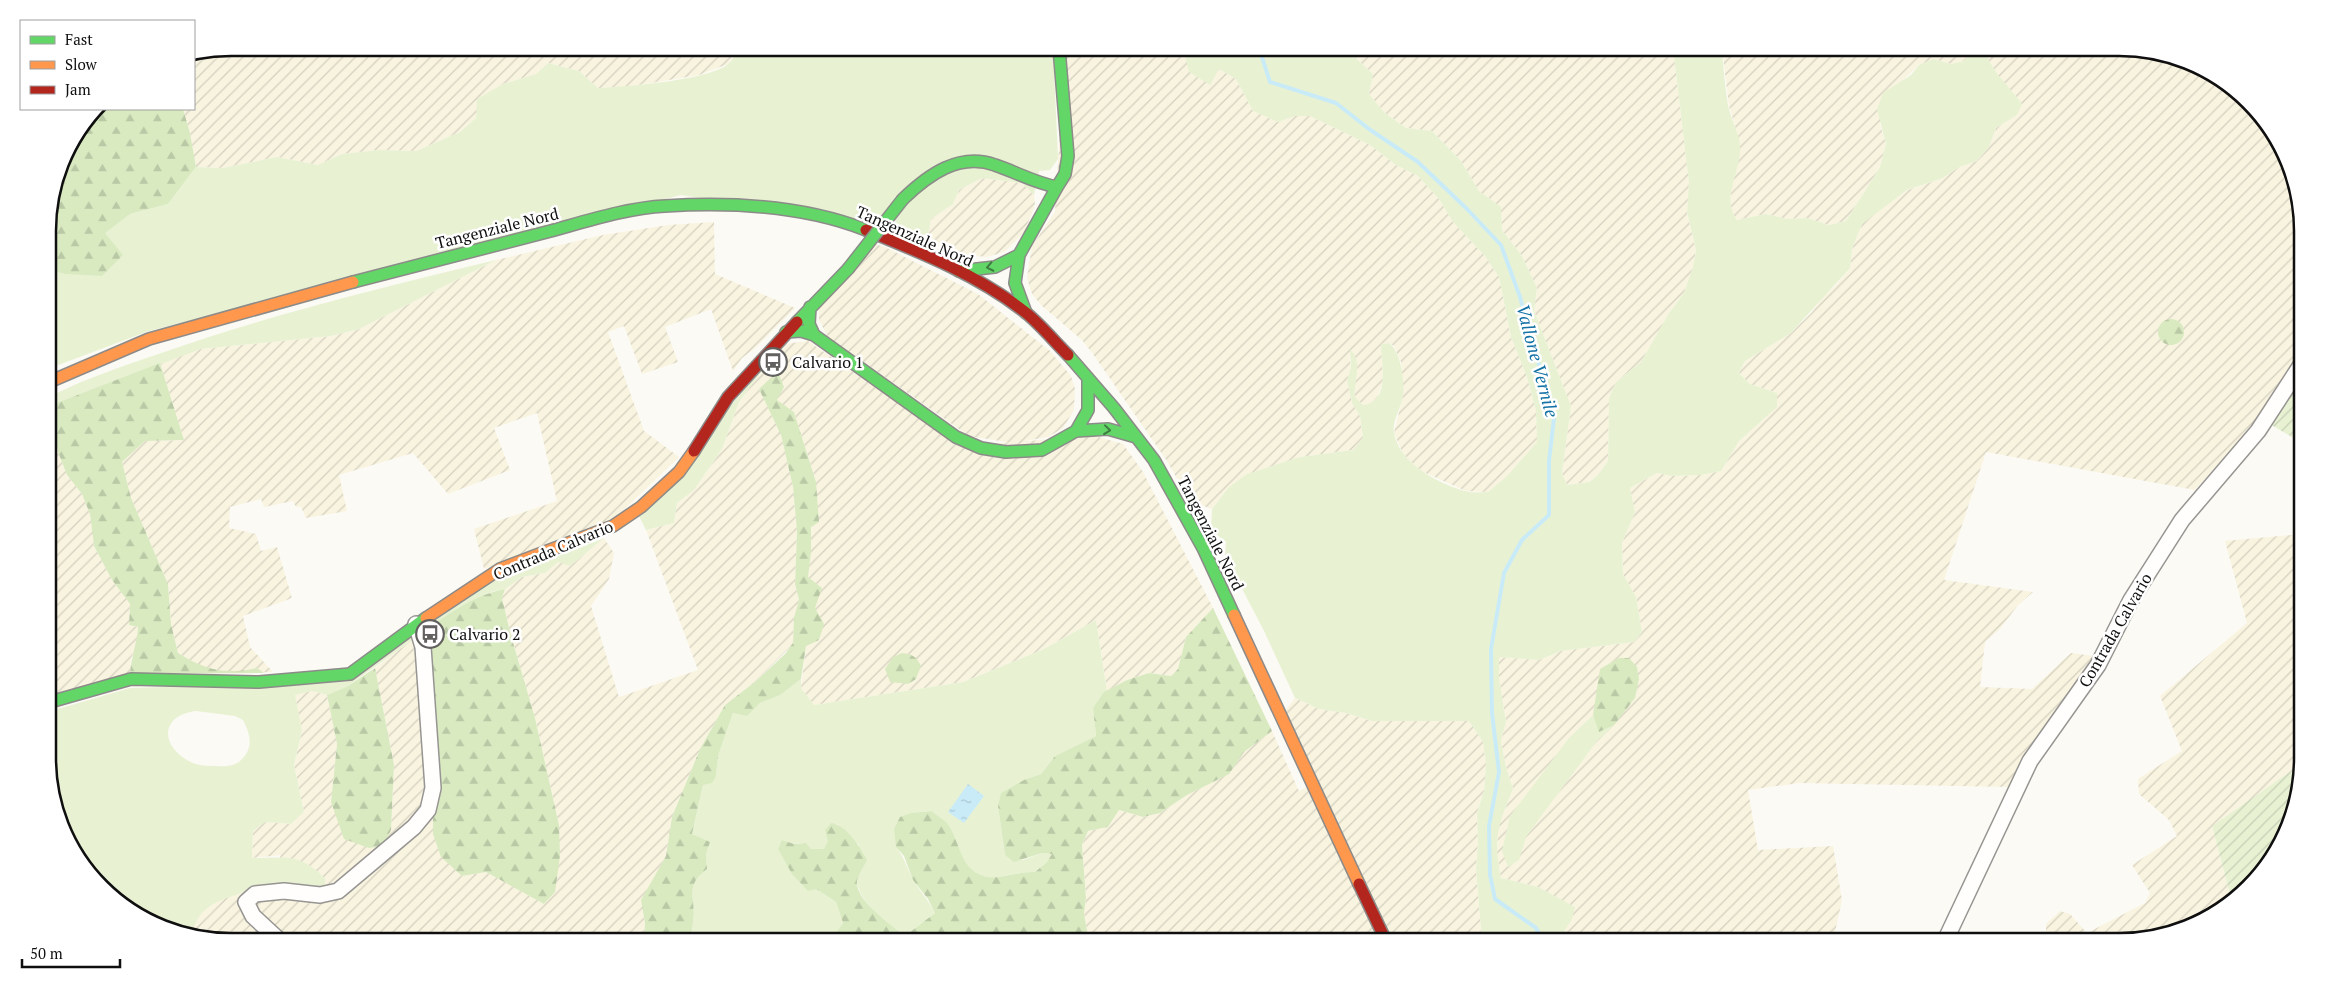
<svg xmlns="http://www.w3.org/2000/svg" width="2350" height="989" font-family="'PT Serif',serif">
	<defs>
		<pattern id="farmland-furrows" width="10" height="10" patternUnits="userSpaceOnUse" patternTransform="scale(1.25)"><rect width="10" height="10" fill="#f9f4e0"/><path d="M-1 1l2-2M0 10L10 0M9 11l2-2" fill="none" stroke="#d4d0bf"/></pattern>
		<pattern id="forest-firs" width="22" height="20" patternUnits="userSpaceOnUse" patternTransform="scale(1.25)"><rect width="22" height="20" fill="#d9eac1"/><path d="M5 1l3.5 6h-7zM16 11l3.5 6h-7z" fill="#b9c8a5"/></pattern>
		<pattern id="garden-furrows" width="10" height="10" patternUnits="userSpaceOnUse" patternTransform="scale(1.25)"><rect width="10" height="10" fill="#e8f2d3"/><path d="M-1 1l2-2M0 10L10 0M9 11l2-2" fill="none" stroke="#c6ceb4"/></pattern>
		<pattern id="water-ripples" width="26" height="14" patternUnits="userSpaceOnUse" patternTransform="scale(1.25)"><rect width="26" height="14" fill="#c9ebf7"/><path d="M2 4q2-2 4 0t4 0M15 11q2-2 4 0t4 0" fill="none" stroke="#abc8d3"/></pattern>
	</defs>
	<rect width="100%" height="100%" fill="#fcfaf4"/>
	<path fill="url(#farmland-furrows)" d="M 232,48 L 739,48 L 728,64 L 699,75 L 627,87 L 598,88 L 579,71 L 548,63 L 536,74 L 503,84 L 476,118 L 460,132 L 416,151 L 378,150 L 342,154 L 318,165 L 277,157 L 223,168 L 196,167 L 190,133 L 183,109 L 194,109 L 194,55 Z
		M 1065,48 L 1183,48 L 1190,72 L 1219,69 L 1236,79 L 1253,111 L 1278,122 L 1295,116 L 1310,116 L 1370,145 L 1396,165 L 1418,176 L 1439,199 L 1453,222 L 1485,256 L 1499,277 L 1511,337 L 1527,377 L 1536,411 L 1537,442 L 1506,477 L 1488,492 L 1466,491 L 1419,470 L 1403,454 L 1394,433 L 1403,395 L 1401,362 L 1394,346 L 1389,343 L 1381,344 L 1383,381 L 1377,398 L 1369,404 L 1363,405 L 1355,397 L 1354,382 L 1357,376 L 1349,355 L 1351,367 L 1347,381 L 1352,403 L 1360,416 L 1363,438 L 1353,450 L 1300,457 L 1285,464 L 1228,488 L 1212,509 L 1190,501 L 1167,461 L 1093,354 L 1082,340 L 1042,306 L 1032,294 L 1027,278 L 1032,246 L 1055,212 Z
		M 1350,48 L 1673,48 L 1689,183 L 1687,213 L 1696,250 L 1693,267 L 1684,293 L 1669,313 L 1641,362 L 1616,382 L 1609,398 L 1608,461 L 1597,476 L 1588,482 L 1567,485 L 1562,473 L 1571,406 L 1534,311 L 1537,288 L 1522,256 L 1502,230 L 1500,207 L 1479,191 L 1461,161 L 1432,131 L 1406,128 L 1385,113 L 1369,94 L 1373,74 L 1350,53 Z
		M 1722,48 L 1975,48 L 1964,61 L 1951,64 L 1933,59 L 1919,65 L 1901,82 L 1880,124 L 1886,144 L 1880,167 L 1846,221 L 1829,225 L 1807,218 L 1787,219 L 1766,214 L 1737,220 L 1731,212 L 1731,189 L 1740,152 L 1737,133 L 1729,106 Z
		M 1984,48 L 2118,48 L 2178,57 L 2230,85 L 2264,119 L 2288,161 L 2301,207 L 2301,350 L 2256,421 L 2195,490 L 1986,452 L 1944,580 L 2033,592 L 2018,605 L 2000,629 L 1985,642 L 1980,687 L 2032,689 L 2071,653 L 2094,656 L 2089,669 L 2020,761 L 2009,787 L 1799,783 L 1748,790 L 1758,850 L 1833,846 L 1842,900 L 1833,941 L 1558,941 L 1564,930 L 1538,887 L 1501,878 L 1497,854 L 1498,827 L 1513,789 L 1506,767 L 1501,741 L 1506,722 L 1499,678 L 1499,657 L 1539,660 L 1561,651 L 1634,642 L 1642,632 L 1636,597 L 1623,574 L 1622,543 L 1635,512 L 1630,488 L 1657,473 L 1672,476 L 1701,475 L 1721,471 L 1739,441 L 1777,406 L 1777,393 L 1750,384 L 1739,373 L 1745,361 L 1791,333 L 1812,312 L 1823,297 L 1835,286 L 1850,268 L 1852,249 L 1862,224 L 1873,214 L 1908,190 L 1943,178 L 1959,167 L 1977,161 L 1989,147 L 1996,128 L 2017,115 L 2016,96 L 2004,85 L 1989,64 Z
		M 982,178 L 1022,183 L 1034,195 L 1035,205 L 1024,233 L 1004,252 L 987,257 L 965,255 L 927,237 L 931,219 L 953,204 L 959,190 Z
		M 714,222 L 715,274 L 795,308 L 754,349 L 742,358 L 733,371 L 711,309 L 665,327 L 678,362 L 642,374 L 624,326 L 608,332 L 644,431 L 679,457 L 608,525 L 484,569 L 474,529 L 557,501 L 537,413 L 494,428 L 510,470 L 448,494 L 413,453 L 339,475 L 347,511 L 306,518 L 301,507 L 296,507 L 293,501 L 264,507 L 261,499 L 230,507 L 229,528 L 256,534 L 261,551 L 277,547 L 292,598 L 243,616 L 250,647 L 273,672 L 236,673 L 201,667 L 178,653 L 171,624 L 168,584 L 131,498 L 122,462 L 145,441 L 184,440 L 160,363 L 201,349 L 331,336 L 359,329 L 496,260 L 603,235 L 668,225 Z
		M 875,244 L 885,247 L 978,294 L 1050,351 L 1071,376 L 1075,389 L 1074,410 L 1063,428 L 1048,437 L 1013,443 L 969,436 L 828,337 L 819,320 L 819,306 Z
		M 808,341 L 960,446 L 1095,436 L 1123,444 L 1143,472 L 1213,608 L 1186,637 L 1178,669 L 1171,676 L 1149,673 L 1127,680 L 1107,691 L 1096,620 L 1042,650 L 963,682 L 814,705 L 801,688 L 806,646 L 815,609 L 807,577 L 816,482 L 794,412 L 759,389 L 781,435 L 793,487 L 797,531 L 795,584 L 799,600 L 794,617 L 793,644 L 756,681 L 725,705 L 700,749 L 672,817 L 666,856 L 642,900 L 645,923 L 644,941 L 232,941 L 191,935 L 194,922 L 205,909 L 223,898 L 265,886 L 281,855 L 252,858 L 253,831 L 265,822 L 291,824 L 304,812 L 294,765 L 302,730 L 294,694 L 312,691 L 327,695 L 337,744 L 331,802 L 391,830 L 394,765 L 375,668 L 415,638 L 426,788 L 433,818 L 433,834 L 462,876 L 486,872 L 544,904 L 559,825 L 535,718 L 510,632 L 502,598 L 505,589 L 522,577 L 545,573 L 558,561 L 570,566 L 604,538 L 614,553 L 609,579 L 591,606 L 619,697 L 698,670 L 646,530 L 674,523 L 677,503 L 694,490 L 722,449 L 739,402 L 769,361 L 784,344 Z
		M 49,428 L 54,431 L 58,452 L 67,475 L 82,494 L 90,514 L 94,546 L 112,580 L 130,604 L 129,625 L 138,627 L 137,647 L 131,658 L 130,674 L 51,711 Z
		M 2302,534 L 2301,764 L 2212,826 L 2232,902 L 2178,932 L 2130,941 L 2043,941 L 2046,933 L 2046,924 L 2060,911 L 2070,914 L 2087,933 L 2145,903 L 2150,893 L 2132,865 L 2177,836 L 2169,820 L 2139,794 L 2138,779 L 2182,751 L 2160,696 L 2247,623 L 2225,541 Z
		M 1295,698 L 1319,709 L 1346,713 L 1372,721 L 1469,721 L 1483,742 L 1486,764 L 1484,791 L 1477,813 L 1478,843 L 1476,869 L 1482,941 L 1089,941 L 1084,914 L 1086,898 L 1082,845 L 1088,831 L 1108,827 L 1119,810 L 1143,817 L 1160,813 L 1187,795 L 1228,774 L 1244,752 L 1272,731 L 1299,791 L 1318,782 L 1285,711 Z"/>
	<path fill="#e8f2d3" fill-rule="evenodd" d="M 739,48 L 1053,48 L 1058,159 L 1050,170 L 1039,171 L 1034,195 L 1022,183 L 982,178 L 959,190 L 953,204 L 931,219 L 926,246 L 892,234 L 896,219 L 866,211 L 861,223 L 681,195 L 149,331 L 53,367 L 49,347 L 48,270 L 65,274 L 104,233 L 130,214 L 168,204 L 196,167 L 223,168 L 277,157 L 318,165 L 342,154 L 378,150 L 416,151 L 460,132 L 476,118 L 477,99 L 503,84 L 536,74 L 548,63 L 579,71 L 598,88 C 624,87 710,80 728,64 C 733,60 736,52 739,48 Z
		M 1183,48 L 1350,48 L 1350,53 L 1373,74 L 1369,94 L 1385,113 L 1406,128 L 1432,131 L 1461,161 L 1479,191 L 1501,207 L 1502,230 L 1522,256 L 1537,288 L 1534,311 L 1571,406 L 1562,473 L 1567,485 L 1589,482 L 1597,476 L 1608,461 L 1609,398 L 1616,382 L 1641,362 L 1669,313 L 1684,293 L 1693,267 L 1696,250 L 1687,212 L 1689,183 L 1673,48 L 1722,48 C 1723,67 1725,86 1728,105 C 1731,121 1742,137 1740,153 C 1738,175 1722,200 1737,220 L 1766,214 L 1787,219 L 1807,218 L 1829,225 L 1846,221 L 1880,167 L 1886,144 L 1877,109 L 1883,93 L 1911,75 L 1919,65 L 1933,59 L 1951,64 L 1964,61 L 1975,48 L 1984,48 C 1992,73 2007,83 2022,104 L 2017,115 L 1996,128 L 1989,147 L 1977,161 L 1959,167 L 1943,178 L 1907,190 L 1862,224 L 1852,249 L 1850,268 L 1791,333 L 1745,361 L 1739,373 L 1750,384 L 1777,393 L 1777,407 L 1739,441 L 1721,471 L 1701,475 L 1672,476 L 1657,473 L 1630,488 L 1635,512 L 1622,543 L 1623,574 L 1636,597 L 1642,632 L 1634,642 L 1561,651 L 1539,660 L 1499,657 L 1499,678 L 1506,722 L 1501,741 L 1506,767 L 1513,789 C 1498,826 1493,837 1501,878 L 1538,887 L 1575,907 L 1572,919 L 1558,941 L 1482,941 L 1476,869 L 1478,843 L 1477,813 L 1484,791 L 1486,764 L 1483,742 L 1469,721 L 1372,721 L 1346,713 L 1319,709 L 1295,698 L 1264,631 L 1225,556 L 1226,542 L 1211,530 L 1212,509 L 1228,488 L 1247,474 L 1300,457 L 1353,450 L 1363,438 L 1360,416 L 1352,403 L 1347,381 L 1351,367 L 1350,349 C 1364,363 1353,380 1355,397 L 1363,405 C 1391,402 1381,363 1381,344 L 1389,343 C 1401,351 1405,382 1403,396 C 1401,408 1392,421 1394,433 C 1399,463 1439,484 1465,491 C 1472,493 1481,492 1488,492 L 1506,477 L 1537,442 L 1536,411 L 1527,377 L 1511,337 L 1499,277 L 1485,256 L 1453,222 L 1439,199 L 1418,176 L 1396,165 L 1370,145 L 1310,116 L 1295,116 L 1278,122 L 1253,111 L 1236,79 L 1219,69 L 1210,85 L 1189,72 Z
		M 496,260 L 359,329 L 331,336 L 201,349 L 49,406 L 49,397 C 90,376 133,363 176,348 C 281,312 388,286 496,260 Z
		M 769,361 L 739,402 L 722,449 L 694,490 L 677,503 L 674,523 L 646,530 L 638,514 Z
		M 604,538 L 570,566 L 558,562 L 545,573 L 522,577 L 505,589 L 491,592 L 424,632 L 348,686 L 327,695 L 312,691 L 295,695 L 302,730 L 294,765 L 304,812 L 291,824 L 265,822 L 253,831 L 252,858 C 286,858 298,852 325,878 L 325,889 C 305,888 283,884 263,886 C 255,887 248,890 241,893 C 216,902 199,906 191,935 C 121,923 68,862 52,795 C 47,776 51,732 51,711 L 130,688 L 331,682 L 475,589 ZM 196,711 L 235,716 L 243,720 C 250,734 254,747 242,759 C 236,766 226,767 217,766 C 207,766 196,766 187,760 C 159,743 162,715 196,711 Z
		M 1096,620 L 1107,691 L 1093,708 L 1096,736 L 1055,756 L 1041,774 L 1026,779 L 998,806 L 1005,855 L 1023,860 L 1042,853 L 1053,854 L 1047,862 L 1035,872 C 1020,871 1000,879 988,877 C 959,873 961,841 947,824 C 943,819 936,815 932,811 L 921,812 L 896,847 C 904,857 907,868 913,879 C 920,892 928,899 935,913 L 905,936 C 889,922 859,905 857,881 C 856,869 858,857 859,845 L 837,824 L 825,849 L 811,849 L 801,843 L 794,844 L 782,840 L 816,889 L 836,902 L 843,923 L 830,941 L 687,941 C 689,935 693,929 693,922 C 697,899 683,886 707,868 L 706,854 L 709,843 L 692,834 L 703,785 L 716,776 L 718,756 L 733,713 L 747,715 L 760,703 L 779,695 L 801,679 L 801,688 L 814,705 L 963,682 L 1042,650 Z
		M 1593,715 L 1599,731 L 1614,725 L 1597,741 L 1539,819 L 1526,837 L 1519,860 L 1508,867 L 1502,851 L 1510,816 L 1569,738 Z"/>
	<path fill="url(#forest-firs)" d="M 98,109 L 183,109 L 190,133 L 196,167 L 168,204 L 130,214 L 105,233 L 123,255 L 102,276 L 65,274 L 48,270 L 48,219 L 67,150 Z
		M2158 332a13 13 0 1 1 26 0a13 13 0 1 1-26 0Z
		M 160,363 L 184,440 L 145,441 L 122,462 L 131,498 L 168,584 L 171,624 L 178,653 C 205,670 225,675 257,668 L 264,673 L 130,674 C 131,657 137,644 138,627 L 129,625 L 130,604 L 112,580 L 94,546 L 90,514 L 82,494 L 67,475 L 58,452 L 54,431 L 49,428 L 49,406 Z
		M 778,372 L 784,387 L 777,400 L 794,412 L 816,482 L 819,522 L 811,527 L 811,552 L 808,577 L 822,588 L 815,608 L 824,624 L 819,640 L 806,646 L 801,679 L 780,695 L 760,703 L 747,716 L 733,713 L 718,756 L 716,776 L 712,783 L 703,785 L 692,834 L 710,842 L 706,854 L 707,869 C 683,886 697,899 693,922 C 693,929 689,935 687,941 L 644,941 L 645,923 L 641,900 L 666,856 L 672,817 L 700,749 L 725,705 L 756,681 L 785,654 L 793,643 L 794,617 L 799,600 L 795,584 L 797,531 L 793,487 L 781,435 L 759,389 Z
		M 505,589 L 502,598 L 510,632 L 535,718 L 559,825 L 560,856 L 555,892 L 544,904 L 486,872 L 462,876 L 441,857 L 433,834 L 433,818 L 426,788 L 415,638 C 443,618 470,596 505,589 Z
		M 1213,608 L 1272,731 L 1244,752 L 1229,774 L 1187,795 L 1160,813 L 1143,817 L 1119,810 L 1108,827 L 1088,831 L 1082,845 L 1086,898 L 1084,914 L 1089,941 L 830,941 L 843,923 L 836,902 L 816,889 L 808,891 L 792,874 L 778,849 L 782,840 L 794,844 L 806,843 L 811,849 L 824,849 L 828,841 L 825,830 L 831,823 C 847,825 860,847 867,860 C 864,866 858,875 857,881 C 855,901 892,925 905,936 L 935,913 L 928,899 L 913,880 L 904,856 L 896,847 L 894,829 L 900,817 L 911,813 L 932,811 C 936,815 943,819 947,823 C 961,841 959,872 988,877 C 1000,879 1020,871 1035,872 L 1047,862 L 1052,854 L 1042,853 L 1014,862 L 1005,855 L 998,806 L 1001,793 L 1026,779 L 1041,774 L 1055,756 L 1096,736 L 1093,708 L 1104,692 L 1127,680 L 1149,673 L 1171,676 L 1178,669 L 1186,637 Z
		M 902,653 C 912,654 916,656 921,666 L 916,679 L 908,684 L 890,682 L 885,669 L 893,657 Z
		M 1619,658 L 1629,658 L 1637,667 L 1639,679 L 1635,698 L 1614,725 L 1599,732 L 1593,715 L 1600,669 Z
		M 375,668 L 394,765 L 391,830 L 383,846 L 369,848 L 344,839 L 331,802 L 337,744 L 327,695 L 348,686 Z"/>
	<path fill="url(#garden-furrows)" d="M 2301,378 L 2302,443 L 2268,423 Z
		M 2301,764 L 2293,817 L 2265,869 L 2232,902 L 2212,826 Z"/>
	<path fill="url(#water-ripples)" d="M 968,784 L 984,796 L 964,823 L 948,812 Z"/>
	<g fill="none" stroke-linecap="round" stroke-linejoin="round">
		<path stroke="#c9ebf7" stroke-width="4" d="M 1259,48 L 1270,82 L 1336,103 L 1369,129 L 1418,162 L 1467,209 L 1501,245 L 1520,297 L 1554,418 L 1549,461 L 1549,515 L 1522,540 L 1504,573 L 1491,649 L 1492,713 L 1499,772 L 1489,826 L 1490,875 L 1495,899 L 1536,928 L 1543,941"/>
		<defs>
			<path id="street" d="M 280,941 L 253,916 L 246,902 L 255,894 L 284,891 L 320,895 L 338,891 L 414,827 L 428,810 L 433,788 L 423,647 L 416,624
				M 1945,941 L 2030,761 L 2098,665 L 2131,600 L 2182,520 L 2258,431 L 2301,365"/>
			<path id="fast" d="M 903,199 C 928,175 959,152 995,165 C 1016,172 1035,183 1057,187 L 1065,174 L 1068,156 L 1059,48
				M 959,271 L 995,267 L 1019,255
				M 353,282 C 416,266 479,249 543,233 C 581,223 625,208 665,206 C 730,202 805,206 866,230
				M 810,307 L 809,324 L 814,335
				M 1026,313 L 1015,283 L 1019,255 L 1057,187
				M 797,322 L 848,269
				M 786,332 L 801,331 L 814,335 L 956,437 L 981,448 L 1006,452 L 1042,450 L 1076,431 L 1108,429 L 1136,437
				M 1068,355 L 1114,408 L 1154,460 L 1203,548 L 1234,615
				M 1076,431 L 1088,410 L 1088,378
				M 50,702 L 131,679 L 259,682 L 350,674 L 426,618"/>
			<path id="slow" d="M 49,382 L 149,339 L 353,282
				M 1234,615 L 1359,884
				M 426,618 L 500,569 L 613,526 L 641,507 L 679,472 L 694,451"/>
			<path id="jam" d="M 866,230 C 920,252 978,275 1025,312 C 1040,324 1054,341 1068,355
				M 694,451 L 728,397 L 797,322
				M 1359,884 L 1386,941"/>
		</defs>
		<use href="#street" stroke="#969592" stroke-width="18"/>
		<use href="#fast" stroke="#8c8b89" stroke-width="14"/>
		<use href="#slow" stroke="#8c8b89" stroke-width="14"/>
		<use href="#jam" stroke="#8c8b89" stroke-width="14"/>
		<use href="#street" stroke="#fffefd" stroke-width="15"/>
		<use href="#fast" stroke="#63d668" stroke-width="11"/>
		<use href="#slow" stroke="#ff974d" stroke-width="11"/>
		<use href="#jam" stroke="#b3261e" stroke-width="11"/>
		<defs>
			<path id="fast-bridge" d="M 848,269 L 903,199"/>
		</defs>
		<use href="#fast-bridge" stroke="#8c8b89" stroke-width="14" stroke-linecap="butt"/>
		<use href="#fast-bridge" stroke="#63d668" stroke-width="11"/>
	</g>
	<defs><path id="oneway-chevron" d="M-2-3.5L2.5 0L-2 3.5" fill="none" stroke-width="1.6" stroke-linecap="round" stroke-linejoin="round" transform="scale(1.25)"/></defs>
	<g stroke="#3d7c40">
		<use href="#oneway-chevron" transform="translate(990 267) rotate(168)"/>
		<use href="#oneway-chevron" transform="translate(1107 430) rotate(6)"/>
	</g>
	<defs>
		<symbol id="bus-ring" viewBox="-11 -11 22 22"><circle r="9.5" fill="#fff" stroke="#62615f" stroke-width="1.5"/><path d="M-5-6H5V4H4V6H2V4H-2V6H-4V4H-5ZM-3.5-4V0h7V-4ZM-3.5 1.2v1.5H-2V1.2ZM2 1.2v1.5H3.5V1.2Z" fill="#62615f"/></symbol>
	</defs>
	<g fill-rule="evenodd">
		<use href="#bus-ring" x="757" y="346" width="32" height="32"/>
		<use href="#bus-ring" x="414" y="618" width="32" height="32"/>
	</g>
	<g text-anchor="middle" stroke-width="5" stroke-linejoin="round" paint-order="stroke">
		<g font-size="16" fill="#0f0f0f" stroke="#fff">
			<text transform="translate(497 228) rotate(-14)" y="6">Tangenziale Nord</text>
			<text transform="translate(915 236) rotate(24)" y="6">Tangenziale Nord</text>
			<text transform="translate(1211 533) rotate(63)" y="6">Tangenziale Nord</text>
			<text transform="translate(553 550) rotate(-23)" y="6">Contrada Calvario</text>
			<text transform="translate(2115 630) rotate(-60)" y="6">Contrada Calvario</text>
		</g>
		<g font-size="16" fill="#0f0f0f" stroke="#fff" text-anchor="start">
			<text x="792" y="368">Calvario 1</text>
			<text x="449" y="640">Calvario 2</text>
		</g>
		<g font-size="18" font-style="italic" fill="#1371a5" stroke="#fff">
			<text transform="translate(1537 361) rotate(75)" y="6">Vallone Vernile</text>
		</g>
	</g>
	<path d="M0 0H2350V989H0ZM231 56H2119A175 175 0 0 1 2294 231V758A175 175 0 0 1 2119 933H231A175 175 0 0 1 56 758V231A175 175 0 0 1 231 56Z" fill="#fff" fill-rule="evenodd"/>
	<path fill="none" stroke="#0f0f0f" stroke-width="2.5" d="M231 56H2119A175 175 0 0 1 2294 231V758A175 175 0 0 1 2119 933H231A175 175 0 0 1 56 758V231A175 175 0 0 1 231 56Z"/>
	<rect x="20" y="20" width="175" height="90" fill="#ffffff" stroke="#9f9f9f"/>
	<rect x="30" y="36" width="25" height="8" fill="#63d668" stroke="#9f9f9f"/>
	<text x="65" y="45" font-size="15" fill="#0f0f0f">Fast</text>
	<rect x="30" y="61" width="25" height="8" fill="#ff974d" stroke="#9f9f9f"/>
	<text x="65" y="70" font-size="15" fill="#0f0f0f">Slow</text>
	<rect x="30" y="86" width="25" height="8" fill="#b3261e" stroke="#9f9f9f"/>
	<text x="65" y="95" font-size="15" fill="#0f0f0f">Jam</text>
	<path d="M22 959v8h98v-8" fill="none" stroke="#0f0f0f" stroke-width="2.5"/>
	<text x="30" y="959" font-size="15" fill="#0f0f0f" stroke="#ffffff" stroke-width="4" paint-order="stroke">50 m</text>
</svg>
